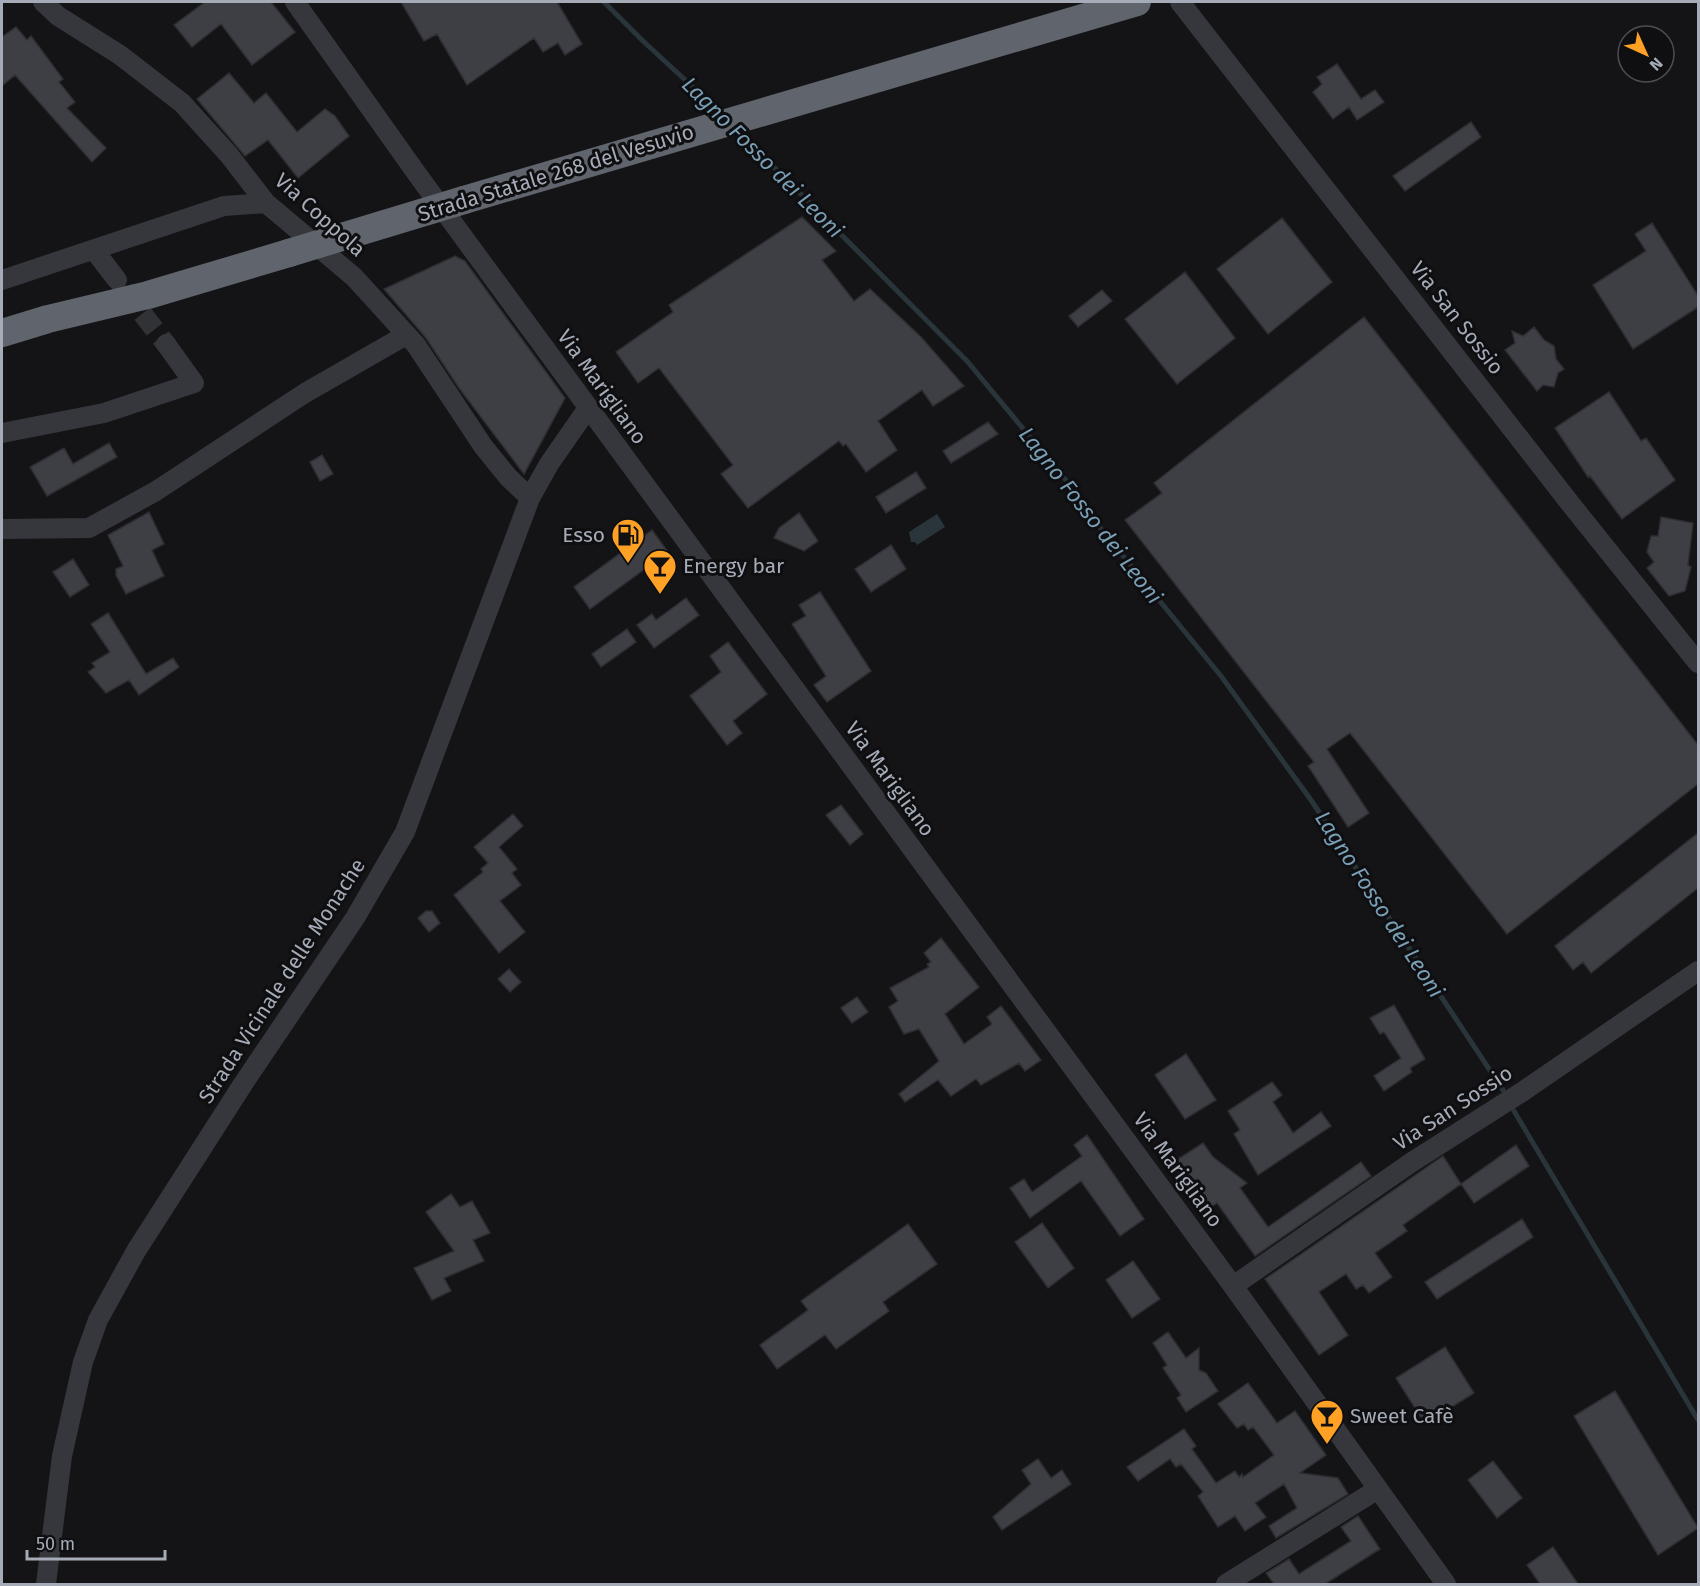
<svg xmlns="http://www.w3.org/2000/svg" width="1700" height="1586" font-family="'Fira Sans',sans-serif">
	<rect width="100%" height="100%" fill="#141416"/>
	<path fill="#29353b" d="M 937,514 L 945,527 L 917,545 L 915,542 L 911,542 L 909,532 Z"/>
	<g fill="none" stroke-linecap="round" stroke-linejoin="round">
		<path stroke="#29353b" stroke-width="5" d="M 604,2 L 643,41 L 722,114
			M 737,130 L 967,361 L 1069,484 L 1101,529 L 1221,676 L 1311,800 L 1503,1090
			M 1514,1111 L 1698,1420"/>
	</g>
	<path fill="#3e3f44" stroke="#2e2e33" stroke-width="1.5" d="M 205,2 L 271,2 L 295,32 L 252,65 L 221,24 L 192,47 L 174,25 Z
		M 401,2 L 557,2 L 582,44 L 565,55 L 558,43 L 543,52 L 534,38 L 467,85 L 437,34 L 424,41 Z
		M 16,27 L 27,40 L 31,36 L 63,79 L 59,82 L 75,102 L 67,108 L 106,148 L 92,162 L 15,75 L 2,86 L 2,37 Z
		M 1337,64 L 1361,99 L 1375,90 L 1384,102 L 1357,120 L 1349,107 L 1333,119 L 1313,92 L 1322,84 L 1317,77 Z
		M 229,73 L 254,103 L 266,93 L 297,132 L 325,109 L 335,116 L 349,136 L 298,178 L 268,140 L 245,156 L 197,99 Z
		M 1471,122 L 1481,137 L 1405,191 L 1393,176 Z
		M 802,217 L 836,251 L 822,260 L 854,301 L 870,289 L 921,337 L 964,386 L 933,406 L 922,390 L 878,421 L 897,450 L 866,472 L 846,444 L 843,446 L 839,441 L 748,508 L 721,474 L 733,465 L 659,368 L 638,383 L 616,352 L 673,312 L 669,305 Z
		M 1282,218 L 1332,282 L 1268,334 L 1217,269 Z
		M 1652,223 L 1698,296 L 1698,307 L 1633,349 L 1593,285 L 1646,251 L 1635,234 Z
		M 455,256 L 465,261 L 565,398 L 524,474 L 459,388 L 426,338 L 384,289 Z
		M 1185,272 L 1235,338 L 1177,384 L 1125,319 Z
		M 1102,290 L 1112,301 L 1078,327 L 1069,316 Z
		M 1364,317 L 1698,745 L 1698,784 L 1507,934 L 1350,733 L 1327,749 L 1369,813 L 1348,827 L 1308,766 L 1314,762 L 1125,520 L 1162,493 L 1154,483 Z
		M 1534,327 L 1544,340 L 1554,346 L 1556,359 L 1564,369 L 1558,373 L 1554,387 L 1543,385 L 1537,391 L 1505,350 L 1515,343 L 1512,331 L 1523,336 Z
		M 1609,392 L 1641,441 L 1646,438 L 1675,480 L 1622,519 L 1590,476 L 1588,477 L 1555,428 Z
		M 988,422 L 998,434 L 951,463 L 943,451 Z
		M 109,443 L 117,457 L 47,496 L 30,467 L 64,448 L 73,464 Z
		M 322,455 L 333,474 L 320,481 L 310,462 Z
		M 916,472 L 926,488 L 886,513 L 876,497 Z
		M 149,512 L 164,544 L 152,550 L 164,576 L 126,594 L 116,575 L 116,569 L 123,566 L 108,535 Z
		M 799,513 L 818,541 L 804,551 L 774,538 L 779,528 Z
		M 1661,517 L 1693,523 L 1688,565 L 1691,567 L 1685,591 L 1669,596 L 1647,568 L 1654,562 L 1647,552 L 1651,536 L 1658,536 Z
		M 652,530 L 668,552 L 590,609 L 574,587 Z
		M 891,545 L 906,569 L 871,592 L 855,569 Z
		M 73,559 L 89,585 L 70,597 L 53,572 Z
		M 820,592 L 871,671 L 827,702 L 814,685 L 826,676 L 792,624 L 806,616 L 799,605 Z
		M 686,598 L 699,615 L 654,648 L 637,625 L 652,614 L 656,620 Z
		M 108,613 L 146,674 L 173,658 L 179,667 L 139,695 L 129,680 L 106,693 L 88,672 L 95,667 L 92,663 L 110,652 L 91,624 Z
		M 627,629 L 636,642 L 601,667 L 592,654 Z
		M 728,642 L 767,694 L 733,721 L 742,733 L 727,745 L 690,696 L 721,672 L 710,656 Z
		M 841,805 L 863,834 L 850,845 L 826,815 Z
		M 513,814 L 523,826 L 499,847 L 517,869 L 512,873 L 521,885 L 500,901 L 525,932 L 499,953 L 454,895 L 483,872 L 481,869 L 488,863 L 474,847 Z
		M 1698,833 L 1698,888 L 1591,973 L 1583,962 L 1573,970 L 1555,946 Z
		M 426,911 L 432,911 L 440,923 L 429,932 L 418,918 Z
		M 941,938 L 979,987 L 945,1014 L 964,1044 L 992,1024 L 987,1017 L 1001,1006 L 1041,1060 L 1025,1071 L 1019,1063 L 981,1085 L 976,1079 L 951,1096 L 938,1080 L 905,1102 L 899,1094 L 939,1061 L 919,1029 L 904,1034 L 889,1007 L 898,1001 L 890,988 L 929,967 L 927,964 L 931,962 L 924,953 Z
		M 509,969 L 521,982 L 510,992 L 498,979 Z
		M 857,997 L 868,1012 L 852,1023 L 841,1008 Z
		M 1394,1005 L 1425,1059 L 1410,1068 L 1412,1072 L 1384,1091 L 1374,1076 L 1401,1058 L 1384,1032 L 1380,1034 L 1370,1018 Z
		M 1186,1054 L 1216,1100 L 1185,1119 L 1155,1075 Z
		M 1272,1082 L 1282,1095 L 1273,1102 L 1293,1133 L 1321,1112 L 1331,1126 L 1258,1175 L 1234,1134 L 1240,1130 L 1228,1111 Z
		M 1087,1135 L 1144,1219 L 1120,1236 L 1081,1181 L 1030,1218 L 1010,1188 L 1024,1179 L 1032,1192 L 1082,1156 L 1074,1145 Z
		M 1203,1143 L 1213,1157 L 1247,1183 L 1240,1188 L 1268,1227 L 1361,1162 L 1371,1176 L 1255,1256 L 1217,1203 L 1202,1213 L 1169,1165 Z
		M 1516,1145 L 1529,1166 L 1474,1203 L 1461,1184 Z
		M 1443,1156 L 1461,1184 L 1403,1225 L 1407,1231 L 1375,1253 L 1392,1277 L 1369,1293 L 1363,1285 L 1356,1289 L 1346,1274 L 1319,1292 L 1348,1335 L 1319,1355 L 1265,1279 Z
		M 451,1194 L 460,1207 L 472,1201 L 490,1233 L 473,1240 L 484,1261 L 444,1278 L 451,1291 L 432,1300 L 414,1268 L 454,1251 L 426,1212 Z
		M 1522,1219 L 1533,1237 L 1437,1299 L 1425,1282 Z
		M 1042,1223 L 1074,1268 L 1048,1288 L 1015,1242 Z
		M 908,1224 L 937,1264 L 883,1302 L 889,1311 L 836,1349 L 825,1335 L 777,1369 L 760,1345 L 808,1310 L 801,1301 Z
		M 1133,1261 L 1160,1299 L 1132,1318 L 1106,1280 Z
		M 1168,1332 L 1186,1358 L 1199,1348 L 1199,1370 L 1206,1373 L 1218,1391 L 1186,1412 L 1177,1398 L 1181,1395 L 1163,1368 L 1167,1365 L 1153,1343 Z
		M 1445,1347 L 1474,1393 L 1425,1424 L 1396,1378 Z
		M 1248,1383 L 1277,1423 L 1295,1411 L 1326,1455 L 1300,1473 L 1338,1478 L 1348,1494 L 1276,1538 L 1269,1526 L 1297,1508 L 1284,1484 L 1255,1503 L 1266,1517 L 1245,1531 L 1235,1516 L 1218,1527 L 1198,1496 L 1203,1492 L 1181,1464 L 1176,1467 L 1170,1459 L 1138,1481 L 1127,1467 L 1184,1429 L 1196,1446 L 1192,1449 L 1216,1483 L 1235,1471 L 1239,1477 L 1242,1474 L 1243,1477 L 1274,1455 L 1253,1427 L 1248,1430 L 1244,1424 L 1237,1428 L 1218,1404 Z
		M 1615,1391 L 1698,1528 L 1658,1555 L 1574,1416 Z
		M 1038,1459 L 1051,1478 L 1062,1470 L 1071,1484 L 1002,1530 L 993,1517 L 1031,1484 L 1022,1470 Z
		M 1493,1461 L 1522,1498 L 1497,1518 L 1468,1480 Z
		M 1358,1516 L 1380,1549 L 1325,1584 L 1274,1584 L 1266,1573 L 1289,1559 L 1299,1574 L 1351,1541 L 1341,1527 Z
		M 1553,1547 L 1578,1584 L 1540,1584 L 1527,1565 Z"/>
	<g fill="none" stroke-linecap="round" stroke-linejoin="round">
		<path stroke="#313236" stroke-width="20" stroke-dasharray="20 10" stroke-linecap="butt" d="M 124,290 L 166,344"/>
		<path stroke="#35373c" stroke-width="20" d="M 43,2 L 58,16 L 120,55 L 182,103 L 229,155 L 266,203 L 354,277 L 416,345 L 483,446 L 508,477 L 530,498
			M 295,2 L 417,174 L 1233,1286 L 1446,1584
			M 1180,2 L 1569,502 L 1698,663
			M 94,250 L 117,280
			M 2,280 L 224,206 L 266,203
			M 2,433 L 104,413 L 194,383 L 166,344
			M 2,529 L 89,528 L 156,491 L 305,393 L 406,335
			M 1233,1286 L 1412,1162 L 1522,1092 L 1698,971
			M 46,1584 L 62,1456 L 83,1362 L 98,1320 L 136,1251 L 243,1084 L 355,918 L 405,832 L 530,498 L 549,464 L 588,408
			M 1226,1584 L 1378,1489"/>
		<path stroke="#60656d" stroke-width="28" d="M 464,200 L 1137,2
			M 2,333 L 48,319 L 148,295 L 289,253"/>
		<path stroke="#60656d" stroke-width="28" d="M 289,253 L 464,200"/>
	</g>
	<defs>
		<symbol id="fuel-pin" viewBox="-11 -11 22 30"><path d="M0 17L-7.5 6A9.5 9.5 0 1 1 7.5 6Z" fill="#ffa124" stroke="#0f0f11"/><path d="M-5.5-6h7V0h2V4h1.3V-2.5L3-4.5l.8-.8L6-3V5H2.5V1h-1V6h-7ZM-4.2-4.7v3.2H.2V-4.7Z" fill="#111"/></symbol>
		<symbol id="bar-pin" viewBox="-11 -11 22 30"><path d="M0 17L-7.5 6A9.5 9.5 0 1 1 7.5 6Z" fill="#ffa124" stroke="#0f0f11"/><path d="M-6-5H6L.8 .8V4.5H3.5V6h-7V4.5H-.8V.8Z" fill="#111"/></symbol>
	</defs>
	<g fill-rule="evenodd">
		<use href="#fuel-pin" x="609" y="516" width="38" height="52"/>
		<use href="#bar-pin" x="641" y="547" width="38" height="52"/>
		<use href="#bar-pin" x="1308" y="1397" width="38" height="52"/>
	</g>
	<g text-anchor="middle" stroke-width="6" stroke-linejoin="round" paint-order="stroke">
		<g font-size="21" fill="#a5acb8" stroke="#0f0f11">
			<text transform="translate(556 173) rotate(-17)" y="7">Strada Statale 268 del Vesuvio</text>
			<text transform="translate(320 215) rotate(42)" y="7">Via Coppola</text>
			<text transform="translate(1457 318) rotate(52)" y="7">Via San Sossio</text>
			<text transform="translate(602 387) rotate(54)" y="7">Via Marigliano</text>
			<text transform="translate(890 779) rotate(54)" y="7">Via Marigliano</text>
			<text transform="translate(282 981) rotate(-57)" y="7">Strada Vicinale delle Monache</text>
			<text transform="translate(1453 1108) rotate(-33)" y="7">Via San Sossio</text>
			<text transform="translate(1178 1170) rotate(54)" y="7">Via Marigliano</text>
		</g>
		<g font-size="21" fill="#a5acb8" stroke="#0f0f11" text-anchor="start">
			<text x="605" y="542" text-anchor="end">Esso</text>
			<text x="683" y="573">Energy bar</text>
			<text x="1350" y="1423">Sweet Cafè</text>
		</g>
		<g font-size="22" font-style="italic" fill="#799fb6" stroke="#0f0f11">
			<text transform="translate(763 157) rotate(45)" y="8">Lagno Fosso dei Leoni</text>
			<text transform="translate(1091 515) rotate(52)" y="8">Lagno Fosso dei Leoni</text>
			<text transform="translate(1380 904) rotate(57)" y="8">Lagno Fosso dei Leoni</text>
		</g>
	</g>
	<rect width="1700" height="1586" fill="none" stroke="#a5acb8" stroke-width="6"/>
	<g transform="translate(1646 54) rotate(135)"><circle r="28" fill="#0f0f11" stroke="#4b4e54" stroke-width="1.5"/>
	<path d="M0-4.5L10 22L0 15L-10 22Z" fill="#ffa124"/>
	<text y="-9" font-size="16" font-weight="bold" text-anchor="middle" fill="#a5acb8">N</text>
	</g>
	<path d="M27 1550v9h138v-9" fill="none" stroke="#a5acb8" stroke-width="3"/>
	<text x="36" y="1550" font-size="18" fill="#a5acb8" stroke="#0f0f11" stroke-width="4.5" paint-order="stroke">50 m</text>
</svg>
